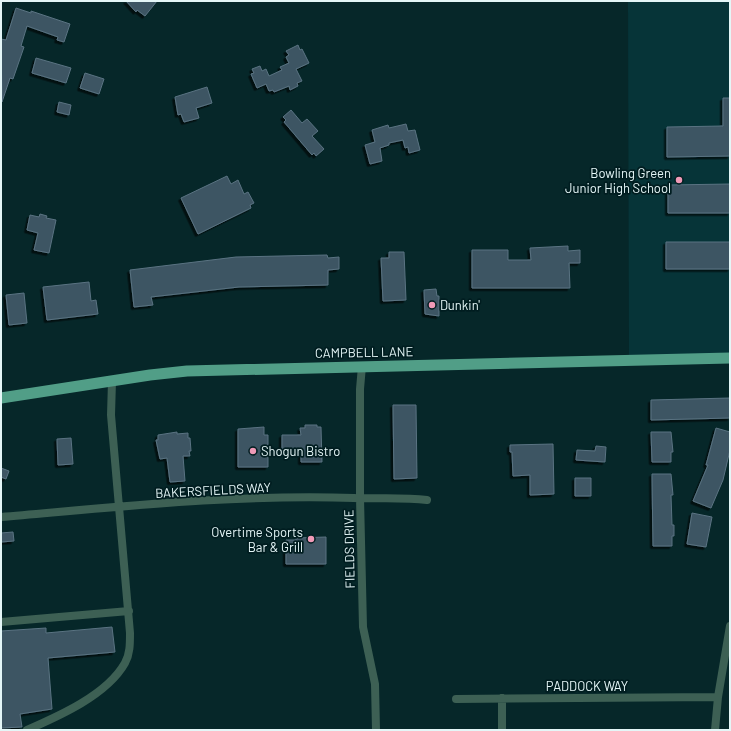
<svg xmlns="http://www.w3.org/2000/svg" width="731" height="731" font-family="Barlow,sans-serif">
	<defs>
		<filter id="shadow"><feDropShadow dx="-2.5" dy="2.5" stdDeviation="0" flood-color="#0009"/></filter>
	</defs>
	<rect width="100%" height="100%" fill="#062729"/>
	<path fill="#063438" d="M 628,1 L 730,1 L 730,358 L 629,360 Z"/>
	<path fill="#3d5563" stroke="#5a7382" filter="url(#shadow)" d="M 126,1 L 157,1 L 145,16 L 137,10 L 136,12 Z
		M 16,8 L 31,13 L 31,11 L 70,24 L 64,42 L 57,40 L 58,37 L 27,26 L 21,46 L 24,47 L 13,79 L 10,78 L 2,102 L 1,39 L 6,40 Z
		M 298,45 L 300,50 L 302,49 L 309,63 L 296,69 L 302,81 L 297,83 L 298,86 L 290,90 L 289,86 L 274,92 L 273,90 L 269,91 L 266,84 L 257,88 L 251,74 L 254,73 L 252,69 L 260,66 L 262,71 L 266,69 L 269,76 L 282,70 L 280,67 L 289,63 L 286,57 L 289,55 L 286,51 Z
		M 36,58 L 71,68 L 66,83 L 32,73 Z
		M 85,73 L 104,79 L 99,94 L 80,88 Z
		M 207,87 L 212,103 L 196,108 L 199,118 L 184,122 L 181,114 L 178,115 L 175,97 Z
		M 723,98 L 730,98 L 730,156 L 667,157 L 667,127 L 723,126 Z
		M 59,102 L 71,105 L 69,115 L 57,112 Z
		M 291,110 L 302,123 L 307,119 L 318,131 L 312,136 L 324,149 L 316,156 L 314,153 L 312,155 L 284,122 L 286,120 L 283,117 Z
		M 406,124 L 408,131 L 415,130 L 420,150 L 409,153 L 408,147 L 405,148 L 403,140 L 389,143 L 389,145 L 380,148 L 382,161 L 370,164 L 365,145 L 375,142 L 372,130 L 388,125 L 389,128 Z
		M 227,176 L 231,184 L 238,180 L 244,194 L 248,192 L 254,203 L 250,205 L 251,208 L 198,234 L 181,198 Z
		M 730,184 L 730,213 L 668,213 L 668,185 Z
		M 40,214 L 47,216 L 46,218 L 56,220 L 49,253 L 34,250 L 38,233 L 27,230 L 30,215 L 39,217 Z
		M 666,242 L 730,242 L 730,269 L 666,269 Z
		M 568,246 L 568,251 L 580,250 L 580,263 L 569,263 L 570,288 L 472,288 L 472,250 L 508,250 L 508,260 L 531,260 L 530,248 Z
		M 389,252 L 404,252 L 406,300 L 383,301 L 381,258 L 389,258 Z
		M 327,255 L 328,258 L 339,257 L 339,269 L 328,270 L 328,285 L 239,287 L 151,297 L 153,305 L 134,307 L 130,270 L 236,257 Z
		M 89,282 L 91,301 L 96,300 L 98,314 L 47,320 L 43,287 Z
		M 436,289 L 437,296 L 439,296 L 439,316 L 425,314 L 424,290 Z
		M 24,293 L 27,323 L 9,325 L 6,295 Z
		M 730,398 L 730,418 L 651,420 L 651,400 Z
		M 393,405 L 416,405 L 417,478 L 394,479 Z
		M 305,425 L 317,425 L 317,427 L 321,427 L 322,462 L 301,462 L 301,448 L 282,449 L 282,435 L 301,435 L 300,428 L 305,428 Z
		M 264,427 L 264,435 L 268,435 L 268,467 L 238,467 L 238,429 Z
		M 716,428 L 730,432 L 730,450 L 723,480 L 711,508 L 693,501 L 708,465 L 706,465 Z
		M 177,432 L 177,434 L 188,433 L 188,438 L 190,438 L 191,451 L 189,451 L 190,456 L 183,456 L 185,481 L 170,482 L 167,458 L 160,459 L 156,440 L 158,440 L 158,435 Z
		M 651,432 L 671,432 L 673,452 L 671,452 L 671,462 L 652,462 Z
		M 71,438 L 73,464 L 58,465 L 57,439 Z
		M 553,444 L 554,494 L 530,495 L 530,475 L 513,476 L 512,452 L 510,452 L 510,445 Z
		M 596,446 L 606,447 L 605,462 L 576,460 L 577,450 L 595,451 Z
		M 1,468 L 9,471 L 6,479 L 1,477 Z
		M 652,474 L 671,474 L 673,495 L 671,495 L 672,525 L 674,525 L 674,536 L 672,536 L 672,546 L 653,546 Z
		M 575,478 L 591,478 L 591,496 L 575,496 Z
		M 692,513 L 712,517 L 706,547 L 687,544 Z
		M 13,532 L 14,541 L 1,542 L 1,533 Z
		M 326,537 L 326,564 L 286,564 L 286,540 L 296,540 L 296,538 Z
		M 112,627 L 115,652 L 48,658 L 52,709 L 20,714 L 22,727 L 1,728 L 1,631 L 46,628 L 46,633 Z"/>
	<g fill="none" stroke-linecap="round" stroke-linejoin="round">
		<path stroke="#3d6054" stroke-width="8" d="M 362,366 L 360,389 L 360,498 L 363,627 L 375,684 L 376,730
			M 1,517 C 118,507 236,494 354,498 C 378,499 403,497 427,500
			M 1,622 L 129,611
			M 502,698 L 502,730
			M 456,699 L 718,697
			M 27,730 C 59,716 107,695 125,663 C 130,654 130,644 130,633 L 111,415 L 112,381
			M 715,730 L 718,697 L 730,626"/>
		<path stroke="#519e87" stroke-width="11" d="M 1,398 L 150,375 L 187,371 L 730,358"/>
	</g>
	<g fill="#f09ab7" stroke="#001d20" stroke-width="1.5">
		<circle cx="679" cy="180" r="4"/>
		<circle cx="432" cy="305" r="4"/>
		<circle cx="253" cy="451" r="4"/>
		<circle cx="311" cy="539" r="4"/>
	</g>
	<g text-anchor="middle" stroke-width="3.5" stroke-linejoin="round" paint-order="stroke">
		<g font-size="13" fill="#e4f6f7" stroke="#001d20" text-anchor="end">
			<text x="671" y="178">Bowling Green<tspan x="671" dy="15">Junior High School</tspan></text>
			<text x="440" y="310" text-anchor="start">Dunkin'</text>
			<text x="261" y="456" text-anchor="start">Shogun Bistro</text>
			<text x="303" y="537">Overtime Sports<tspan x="303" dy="15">Bar &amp; Grill</tspan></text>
		</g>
		<g font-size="13" fill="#e4f6f7" stroke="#001d20">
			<text transform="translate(364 352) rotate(-1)" y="5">CAMPBELL LANE</text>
			<text transform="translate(213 490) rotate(-3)" y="5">BAKERSFIELDS WAY</text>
			<text transform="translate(349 549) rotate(-91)" y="5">FIELDS DRIVE</text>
			<text x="587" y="691">PADDOCK WAY</text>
		</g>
	</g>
	<rect width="731" height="731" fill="none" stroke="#e4f6f7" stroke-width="4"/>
</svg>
